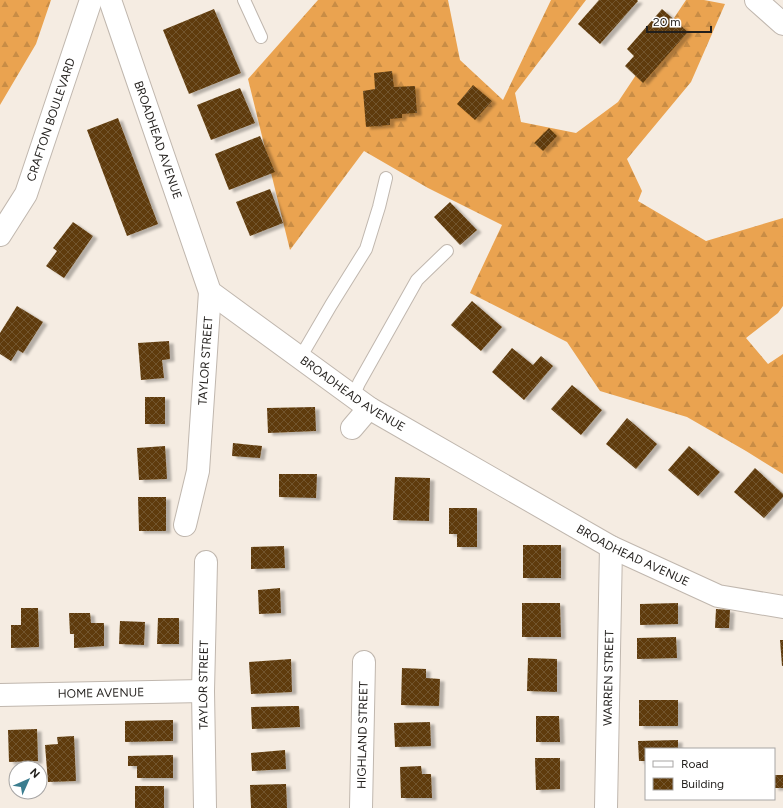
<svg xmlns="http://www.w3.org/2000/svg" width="783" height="808" font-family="Figtree,sans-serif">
	<defs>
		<pattern id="forest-firs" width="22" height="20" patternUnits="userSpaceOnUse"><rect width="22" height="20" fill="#eaa350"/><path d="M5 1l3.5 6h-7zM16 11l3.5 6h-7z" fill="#c88c45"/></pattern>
		<pattern id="building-cross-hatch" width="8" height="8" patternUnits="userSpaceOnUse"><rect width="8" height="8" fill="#5f3b0b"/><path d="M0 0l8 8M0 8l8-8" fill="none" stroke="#72552e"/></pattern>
		<filter id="shadow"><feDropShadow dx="4.5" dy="2.5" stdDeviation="1" flood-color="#0004"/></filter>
	</defs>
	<rect width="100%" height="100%" fill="#f5ece2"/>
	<path fill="url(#forest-firs)" d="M 0,0 L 51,0 L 36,44 L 0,105 Z
		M 318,0 L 448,0 L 460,60 L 503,100 L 551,0 L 586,0 L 515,93 L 521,122 L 576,133 L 618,102 L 686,0 L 704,0 L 725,4 L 691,82 L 627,159 L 642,191 L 638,201 L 706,241 L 783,218 L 783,306 L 778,313 L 746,338 L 768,364 L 783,354 L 783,474 L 746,451 L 687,417 L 600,391 L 567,342 L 470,293 L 502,225 L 428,188 L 364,151 L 290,250 L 248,79 Z"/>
	<path fill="url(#building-cross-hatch)" filter="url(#shadow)" d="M 599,0 L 637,0 L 638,1 L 600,44 L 578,24 Z
		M 214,9 L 241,73 L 189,94 L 163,30 Z
		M 662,9 L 688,32 L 643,83 L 625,66 L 634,56 L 627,49 Z
		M 392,71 L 394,87 L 415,86 L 417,113 L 402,114 L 402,118 L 390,119 L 390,125 L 366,127 L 363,91 L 375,89 L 374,73 Z
		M 473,85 L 492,101 L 475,120 L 457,104 Z
		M 240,88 L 255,123 L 211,140 L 197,105 Z
		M 118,118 L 158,224 L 127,236 L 87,130 Z
		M 549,128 L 557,136 L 543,151 L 534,143 Z
		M 260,136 L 275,172 L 229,190 L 215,154 Z
		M 270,189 L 283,223 L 250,236 L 236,202 Z
		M 450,202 L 477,230 L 460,245 L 434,217 Z
		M 73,222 L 93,236 L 64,278 L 46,266 L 57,251 L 53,248 Z
		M 472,301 L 502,327 L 481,351 L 451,325 Z
		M 17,306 L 43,322 L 23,353 L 18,350 L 11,361 L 0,354 L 0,333 Z
		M 169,341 L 170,359 L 162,360 L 164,378 L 141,380 L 138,343 Z
		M 512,348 L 533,365 L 541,356 L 553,366 L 524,400 L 492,372 Z
		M 572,385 L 602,410 L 581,435 L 551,409 Z
		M 145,397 L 165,397 L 165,424 L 145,424 Z
		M 315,407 L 316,431 L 268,433 L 267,408 Z
		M 627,418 L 657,444 L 636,469 L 606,444 Z
		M 233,443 L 262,446 L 260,458 L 232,456 Z
		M 165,446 L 167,479 L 139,480 L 137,448 Z
		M 689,446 L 720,472 L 698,496 L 668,470 Z
		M 755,468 L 783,494 L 783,497 L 764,518 L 734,492 Z
		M 279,474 L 317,474 L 316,498 L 279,497 Z
		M 395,477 L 430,478 L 429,521 L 393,520 Z
		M 138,497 L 166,497 L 166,531 L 139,531 Z
		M 449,508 L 477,508 L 477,547 L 457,547 L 457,534 L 449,534 Z
		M 523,545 L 561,545 L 561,578 L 523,578 Z
		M 284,546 L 285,568 L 251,569 L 251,547 Z
		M 280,588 L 281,613 L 259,614 L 258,590 Z
		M 522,603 L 560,603 L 561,637 L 522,637 Z
		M 678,603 L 678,624 L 640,625 L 640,604 Z
		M 21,608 L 38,608 L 39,647 L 11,648 L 11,625 L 21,625 Z
		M 716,609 L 730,610 L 729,628 L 715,628 Z
		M 69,613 L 90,613 L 91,623 L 104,623 L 104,646 L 74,648 L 74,634 L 70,634 Z
		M 158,618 L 179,618 L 179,644 L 157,644 Z
		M 120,621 L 145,622 L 144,645 L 119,644 Z
		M 676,637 L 677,658 L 637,659 L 637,638 Z
		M 780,640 L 783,640 L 783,666 L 782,666 Z
		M 528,658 L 557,659 L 557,692 L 527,691 Z
		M 291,659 L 292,692 L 251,694 L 249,662 Z
		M 402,668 L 426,669 L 426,678 L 440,679 L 439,706 L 401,705 Z
		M 639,700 L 678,700 L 678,726 L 639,726 Z
		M 291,706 L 299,706 L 300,727 L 252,729 L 251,707 Z
		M 536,716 L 559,716 L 560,742 L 536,742 Z
		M 173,720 L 173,741 L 125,742 L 125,721 Z
		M 430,722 L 431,746 L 395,747 L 394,723 Z
		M 37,729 L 38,761 L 9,762 L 8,730 Z
		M 74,736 L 76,781 L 48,782 L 45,745 L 58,744 L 57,737 Z
		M 678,740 L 678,749 L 646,749 L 646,761 L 639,761 L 638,741 Z
		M 285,750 L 286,769 L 252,771 L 251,753 Z
		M 173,755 L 173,778 L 137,778 L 137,766 L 128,766 L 128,756 Z
		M 535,758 L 560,758 L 560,789 L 536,790 Z
		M 421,766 L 422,774 L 431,774 L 432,798 L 401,798 L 400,767 Z
		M 774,775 L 783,775 L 783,788 L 774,788 Z
		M 286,784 L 287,808 L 251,808 L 250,785 Z
		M 135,786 L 164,786 L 164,808 L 135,808 Z"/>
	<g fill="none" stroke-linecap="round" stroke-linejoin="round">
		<defs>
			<path id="service" d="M 244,0 L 261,37
				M 300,358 L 331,305 L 366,249 L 379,207 L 386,178
				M 353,397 L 359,383 L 417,280 L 447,251"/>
			<g id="minor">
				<path id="s1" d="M 110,0 L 210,292 L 369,408 L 611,547 L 718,596 L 783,607"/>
				<path d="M 756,0 L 783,24"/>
				<path id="s2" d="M 0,235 L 26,194 L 91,0"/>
				<path d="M 352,428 L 369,408"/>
				<path id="s3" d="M 185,525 L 198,471 L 210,292"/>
				<path id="s4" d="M 0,695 L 203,691"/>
				<path id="s5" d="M 205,808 L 203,691 L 206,562"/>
				<path id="s6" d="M 361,808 L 364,662"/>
				<path id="s7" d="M 606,808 L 611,547"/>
			</g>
		</defs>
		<use href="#service" stroke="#c0b7ae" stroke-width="14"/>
		<use href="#minor" stroke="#c0b7ae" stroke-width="24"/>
		<use href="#service" stroke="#fff" stroke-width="12"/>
		<use href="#minor" stroke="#fff" stroke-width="22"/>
	</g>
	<g text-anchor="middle" stroke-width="4" stroke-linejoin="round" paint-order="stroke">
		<g font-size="12" fill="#221f1c" stroke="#fff">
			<text dy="4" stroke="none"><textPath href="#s2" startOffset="127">CRAFTON BOULEVARD</textPath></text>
			<text dy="4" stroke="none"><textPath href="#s1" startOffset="148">BROADHEAD AVENUE</textPath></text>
			<text dy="4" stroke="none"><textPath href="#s3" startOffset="166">TAYLOR STREET</textPath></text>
			<text dy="4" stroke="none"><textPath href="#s1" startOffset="484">BROADHEAD AVENUE</textPath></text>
			<text dy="4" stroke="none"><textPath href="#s1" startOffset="808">BROADHEAD AVENUE</textPath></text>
			<text dy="4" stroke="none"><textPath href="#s7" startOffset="130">WARREN STREET</textPath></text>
			<text dy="4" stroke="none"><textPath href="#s5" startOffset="123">TAYLOR STREET</textPath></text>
			<text dy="4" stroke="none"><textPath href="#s4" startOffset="101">HOME AVENUE</textPath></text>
			<text dy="4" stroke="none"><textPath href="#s6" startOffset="73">HIGHLAND STREET</textPath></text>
		</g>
	</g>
	<rect x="645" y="748" width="130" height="52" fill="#ffffff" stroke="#a7a5a4"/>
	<rect x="653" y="761" width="20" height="6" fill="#ffffff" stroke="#a7a5a4"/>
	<text x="681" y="768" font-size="12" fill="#221f1c">Road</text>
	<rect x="653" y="778" width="20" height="12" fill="url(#building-cross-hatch)" stroke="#a7a5a4"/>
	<text x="681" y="788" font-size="12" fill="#221f1c">Building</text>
	<g transform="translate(28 780) rotate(45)"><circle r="19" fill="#ffffff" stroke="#a7a5a4"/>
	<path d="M0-3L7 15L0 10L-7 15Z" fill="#3b7d8f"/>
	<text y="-6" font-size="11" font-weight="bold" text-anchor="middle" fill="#221f1c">N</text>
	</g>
	<path d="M647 26v6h64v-6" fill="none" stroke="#221f1c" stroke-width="2"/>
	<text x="653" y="26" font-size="12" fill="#221f1c" stroke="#ffffff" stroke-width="3" paint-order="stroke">20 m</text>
</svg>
